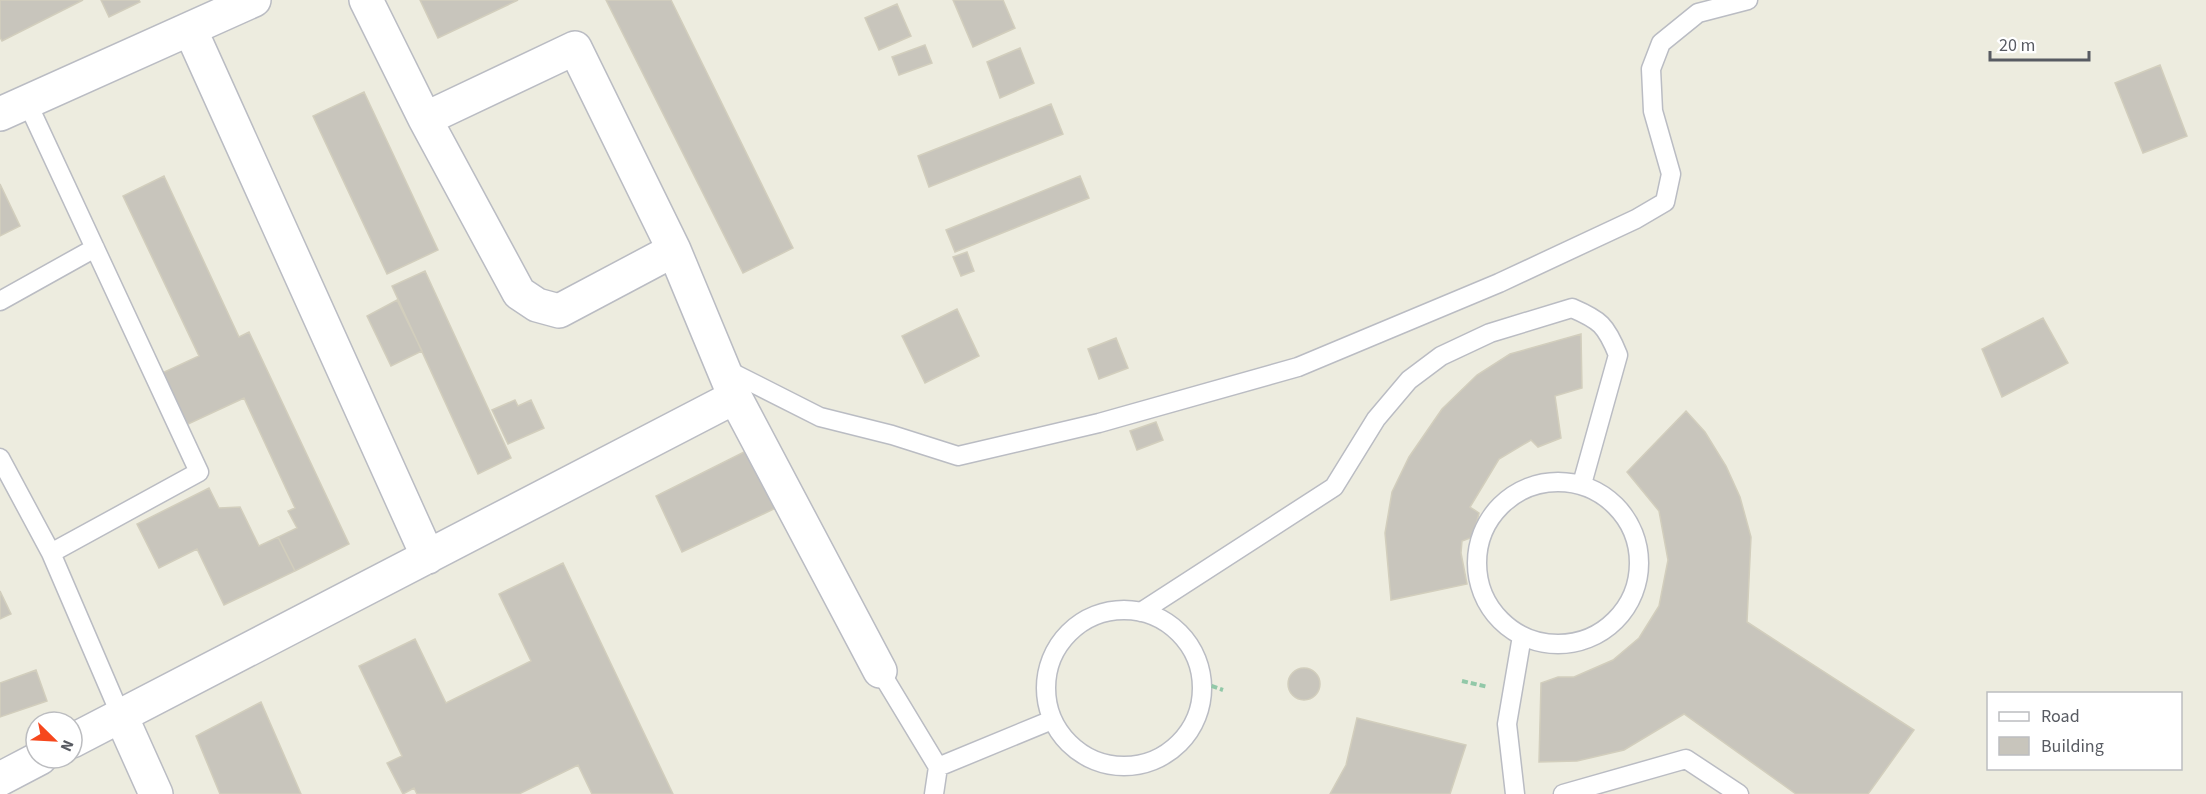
<svg xmlns="http://www.w3.org/2000/svg" width="2206" height="794" font-family="'Source Sans 3',sans-serif">
	<rect width="100%" height="100%" fill="#edecdf"/>
	<path fill="#c8c5bc" stroke="#d2cebd" stroke-width="1.5" d="M 0,0 L 83,0 L 2,41 L 0,37 Z
		M 101,0 L 139,0 L 140,2 L 109,17 Z
		M 420,0 L 518,0 L 438,38 Z
		M 606,0 L 671,0 L 793,248 L 743,273 Z
		M 953,0 L 1003,0 L 1015,28 L 973,47 Z
		M 897,4 L 911,36 L 879,50 L 865,18 Z
		M 925,45 L 932,63 L 899,75 L 892,57 Z
		M 1020,48 L 1034,83 L 1000,98 L 987,62 Z
		M 2160,65 L 2187,136 L 2143,153 L 2115,83 Z
		M 364,92 L 438,250 L 387,274 L 313,116 Z
		M 1051,104 L 1063,134 L 929,187 L 918,156 Z
		M 164,176 L 239,337 L 249,332 L 349,544 L 295,571 L 278,537 L 297,528 L 288,511 L 295,508 L 244,398 L 186,425 L 162,373 L 199,356 L 123,196 Z
		M 1080,176 L 1089,198 L 955,252 L 946,230 Z
		M 0,184 L 20,226 L 0,236 Z
		M 967,252 L 974,271 L 961,276 L 953,257 Z
		M 425,271 L 511,458 L 478,474 L 392,286 Z
		M 397,300 L 422,351 L 391,366 L 367,316 Z
		M 957,309 L 979,356 L 925,383 L 902,336 Z
		M 2043,318 L 2068,363 L 2002,397 L 1982,349 Z
		M 1581,334 L 1582,388 L 1555,396 L 1561,438 L 1538,447 L 1531,440 L 1499,459 L 1470,507 L 1479,513 L 1473,537 L 1462,541 L 1461,553 L 1467,584 L 1391,600 L 1385,533 L 1392,492 L 1409,457 L 1442,409 L 1477,375 L 1510,354 Z
		M 1116,338 L 1128,368 L 1099,379 L 1088,349 Z
		M 515,400 L 518,406 L 531,400 L 544,428 L 508,444 L 492,410 Z
		M 1686,411 L 1705,432 L 1726,466 L 1740,497 L 1751,537 L 1747,622 L 1914,730 L 1868,794 L 1796,794 L 1684,714 L 1624,750 L 1577,761 L 1539,762 L 1541,683 L 1558,677 L 1574,677 L 1613,660 L 1639,638 L 1659,606 L 1668,560 L 1659,511 L 1627,472 Z
		M 1156,422 L 1163,440 L 1137,450 L 1130,431 Z
		M 748,450 L 776,508 L 682,552 L 656,496 Z
		M 209,488 L 219,508 L 240,507 L 259,546 L 278,537 L 295,571 L 224,605 L 197,549 L 159,568 L 137,524 Z
		M 563,563 L 673,794 L 592,794 L 578,765 L 519,794 L 417,794 L 414,788 L 403,794 L 387,763 L 402,756 L 359,666 L 415,639 L 446,703 L 531,661 L 499,594 Z
		M 0,591 L 11,614 L 0,619 Z
		M1288 684a16 16 0 1 1 32 0a16 16 0 1 1-32 0Z
		M 36,670 L 47,701 L 0,717 L 0,683 Z
		M 261,702 L 301,794 L 220,794 L 196,736 Z
		M 1357,718 L 1466,745 L 1450,794 L 1330,794 L 1346,765 Z"/>
	<g fill="none" stroke-linecap="round" stroke-linejoin="round">
		<defs>
			<path id="lane" d="M 27,102 L 199,472 L 51,553 L 121,716
				M 0,301 L 95,248
				M 725,369 L 820,417 L 892,435 L 958,456 L 1099,423 L 1298,367 L 1499,283 L 1636,219 L 1665,202 L 1671,174 L 1653,111 L 1651,69 L 1661,43 L 1698,13 L 1748,0
				M 0,458 L 51,553
				M1477 563a81 81 0 1 1 162 0a81 81 0 1 1-162 0Z
				M1046 688a78 78 0 1 1 156 0a78 78 0 1 1-156 0Z
				M 1141,612 L 1334,487 L 1376,419 L 1409,380 L 1441,356 L 1490,333 L 1572,308 C 1600,320 1606,325 1618,355 L 1582,484
				M 880,671 L 938,767 L 1052,720
				M 934,794 L 938,767
				M 1515,794 L 1507,724 L 1522,636
				M 1563,794 L 1686,759 L 1739,794"/>
			<path id="street" d="M 190,29 L 428,557
				M 0,114 L 254,0
				M 425,119 L 575,48 L 674,250
				M 735,397 L 880,671
				M 121,716 L 156,794
				M 72,741 L 735,397 L 674,250 L 559,311 L 537,305 L 519,293 L 425,119 L 366,0
				M 0,779 L 40,758"/>
		</defs>
		<use href="#lane" stroke="#babcc3" stroke-width="21"/>
		<use href="#street" stroke="#babcc3" stroke-width="36"/>
		<path stroke="#92c8a8" stroke-width="4" stroke-dasharray="6 3" stroke-linecap="butt" d="M 1462,681 L 1488,687
			M 1203,683 L 1223,690"/>
		<use href="#lane" stroke="#fff" stroke-width="18"/>
		<use href="#street" stroke="#fff" stroke-width="33"/>
	</g>
	<rect x="1987" y="692" width="195" height="78" fill="#ffffff" stroke="#bcbdc0" stroke-width="1.5"/>
	<rect x="1999" y="712" width="30" height="9" fill="#ffffff" stroke="#bcbdc0" stroke-width="1.5"/>
	<text x="2041" y="722" font-size="18" fill="#585b62">Road</text>
	<rect x="1999" y="737" width="30" height="18" fill="#c8c5bc" stroke="#bcbdc0" stroke-width="1.5"/>
	<text x="2041" y="752" font-size="18" fill="#585b62">Building</text>
	<g transform="translate(54 740) rotate(114)"><circle r="28" fill="#ffffff" stroke="#bcbdc0" stroke-width="1.5"/>
	<path d="M0-4.5L10 22L0 15L-10 22Z" fill="#f6471d"/>
	<text y="-9" font-size="16" font-weight="bold" text-anchor="middle" fill="#585b62">N</text>
	</g>
	<path d="M1990 51v9h99v-9" fill="none" stroke="#585b62" stroke-width="3"/>
	<text x="1999" y="51" font-size="18" fill="#585b62" stroke="#ffffff" stroke-width="4.5" paint-order="stroke">20 m</text>
</svg>
